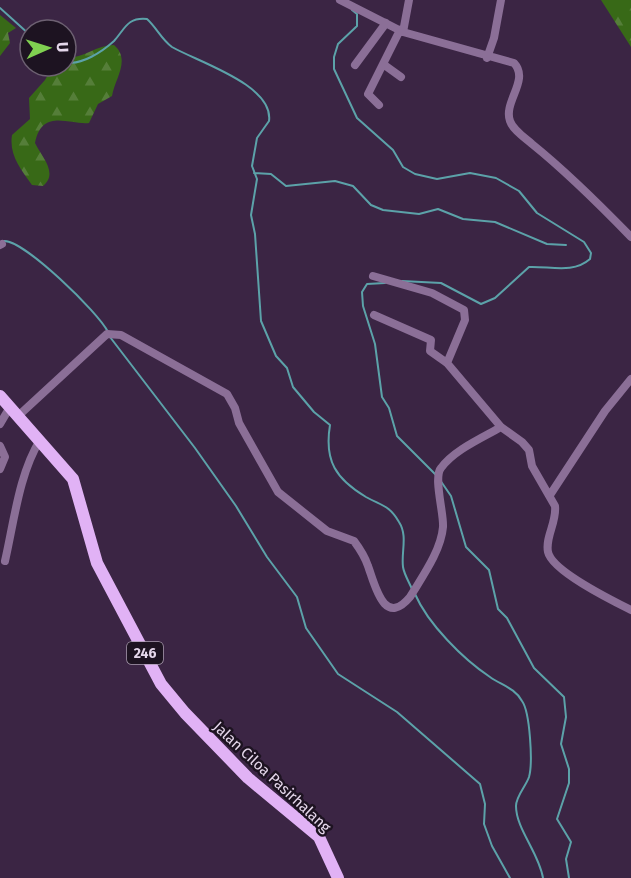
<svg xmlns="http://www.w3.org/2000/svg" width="631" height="878" font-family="'Fira Sans',sans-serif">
	<defs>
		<pattern id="forest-firs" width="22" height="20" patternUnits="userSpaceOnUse" patternTransform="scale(1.5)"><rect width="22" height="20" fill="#386917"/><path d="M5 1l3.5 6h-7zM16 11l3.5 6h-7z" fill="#557e39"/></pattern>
	</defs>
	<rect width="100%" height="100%" fill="#3b2544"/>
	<path fill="url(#forest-firs)" d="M 601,0 L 631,0 L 631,47 Z
		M 0,15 L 16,28 L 8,33 L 10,43 L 0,56 Z
		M 114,45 C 131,60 115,78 112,96 L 98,104 L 89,123 C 69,125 42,108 35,143 C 41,156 59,173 43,186 L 32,185 C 20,168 9,155 12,135 L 30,119 L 29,98 L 45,80 L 53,66 L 66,66 L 66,58 C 84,58 97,45 114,45 Z"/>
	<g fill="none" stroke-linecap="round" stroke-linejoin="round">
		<path stroke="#5ca2a9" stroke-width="2" d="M 0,8 L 30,35
			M 352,10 L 357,14 L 357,26 L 338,44 L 334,57 L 334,69 L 357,118 L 393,150 L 403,167 L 415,174 L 437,179 L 470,173 L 496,178 L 519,191 L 537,213 L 584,242 L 591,253 L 590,259 C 573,274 550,266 529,267 L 495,298 L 481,304 L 441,283 L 402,281
			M 66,62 C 81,66 103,51 114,41 C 125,29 127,17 147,19 C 156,27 162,40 172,47 C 198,62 274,85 269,121 L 257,138 L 252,166 L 257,179 L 251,215 L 255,234 L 261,321 L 276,356 L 287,368 L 293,387 L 314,412 L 330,425 C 324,461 336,479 366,497 C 382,506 389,505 399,522 C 408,536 401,552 403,567 C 404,574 409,582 412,589
			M 254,173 L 271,174 L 286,186 L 335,181 L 353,186 L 371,205 L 383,210 L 419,214 L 438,209 L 463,219 L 495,222 L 547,244 L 566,245
			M 4,241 C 24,240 99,313 108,332
			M 385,283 L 367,284 L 362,292 L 363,306 L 375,344 L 382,397 L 389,408 L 397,436 L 437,476
			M 110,337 L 195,448 L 236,506 L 267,557 L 297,597 L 306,628 L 338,674 L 397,712 L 480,784 L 485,804 L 484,824 L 492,846 L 510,878
			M 440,480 L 451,496 L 466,547 L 489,570 L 498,609 L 507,618 L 534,668 L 564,697 L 566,717 L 561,744 L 569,769 L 569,783 L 557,819 L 571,842 L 566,859 L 569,878
			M 415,594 C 428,624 463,659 490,677 C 501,685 515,688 522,701 C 530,712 533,763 529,777 C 526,786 516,796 516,806 C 516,829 539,853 543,878"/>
		<path stroke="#8b6f97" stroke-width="8" d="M 340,0 L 403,32 L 514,63 C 530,80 503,102 510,121 C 513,130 525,138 532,144 C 568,173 599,204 631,237
			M 400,30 L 383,64 L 401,77
			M 403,32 L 409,0
			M 487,58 L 494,38 L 501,0
			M 355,65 L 386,23
			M 379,105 L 368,94 L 383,64
			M 0,245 L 2,244
			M 373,276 L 432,293 L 464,310 L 465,320 L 447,363
			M 374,315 L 431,340 L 430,351 L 447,363 L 501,427
			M 17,417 L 107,334 L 121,335 L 227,394 L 235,408 L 239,423 L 278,492 L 327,531 L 354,541 C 360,549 365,557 368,566 C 375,585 384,628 410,597 C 422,577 441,551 443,527 C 444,513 433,477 441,468 C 454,450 482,438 501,427 L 522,442 L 529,450 L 532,466 L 555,506 C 557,522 545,537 548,552 C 552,571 613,601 631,610
			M 0,424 L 10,407
			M 0,446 L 5,457 L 0,469
			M 550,495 L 605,411 L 631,379
			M 5,561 C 14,522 19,474 40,440"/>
		<path stroke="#e1b2f5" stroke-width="12" d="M 0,396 L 73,479 L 97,563 L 161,684 L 185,713 L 248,778 L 319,837 L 338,878"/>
	</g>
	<g text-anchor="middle" stroke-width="5" stroke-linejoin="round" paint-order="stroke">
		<rect fill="#1d1321" stroke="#a99cae" stroke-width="1.5" x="127" y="642" width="36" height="22" rx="4.5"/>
		<g font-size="14" font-weight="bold" fill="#e5d7eb">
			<text x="145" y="658">246</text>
		</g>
		<g font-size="15" fill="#e5d7eb" stroke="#1d1321">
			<text transform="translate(272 777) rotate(43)" y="5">Jalan Ciloa Pasirhalang</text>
		</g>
	</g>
	<g transform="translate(48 48) rotate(87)"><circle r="28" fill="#1d1321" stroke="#6d6172" stroke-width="1.5"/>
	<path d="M0-4.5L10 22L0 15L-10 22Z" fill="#80d051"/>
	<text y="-9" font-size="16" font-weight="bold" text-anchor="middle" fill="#e5d7eb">U</text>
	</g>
</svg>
